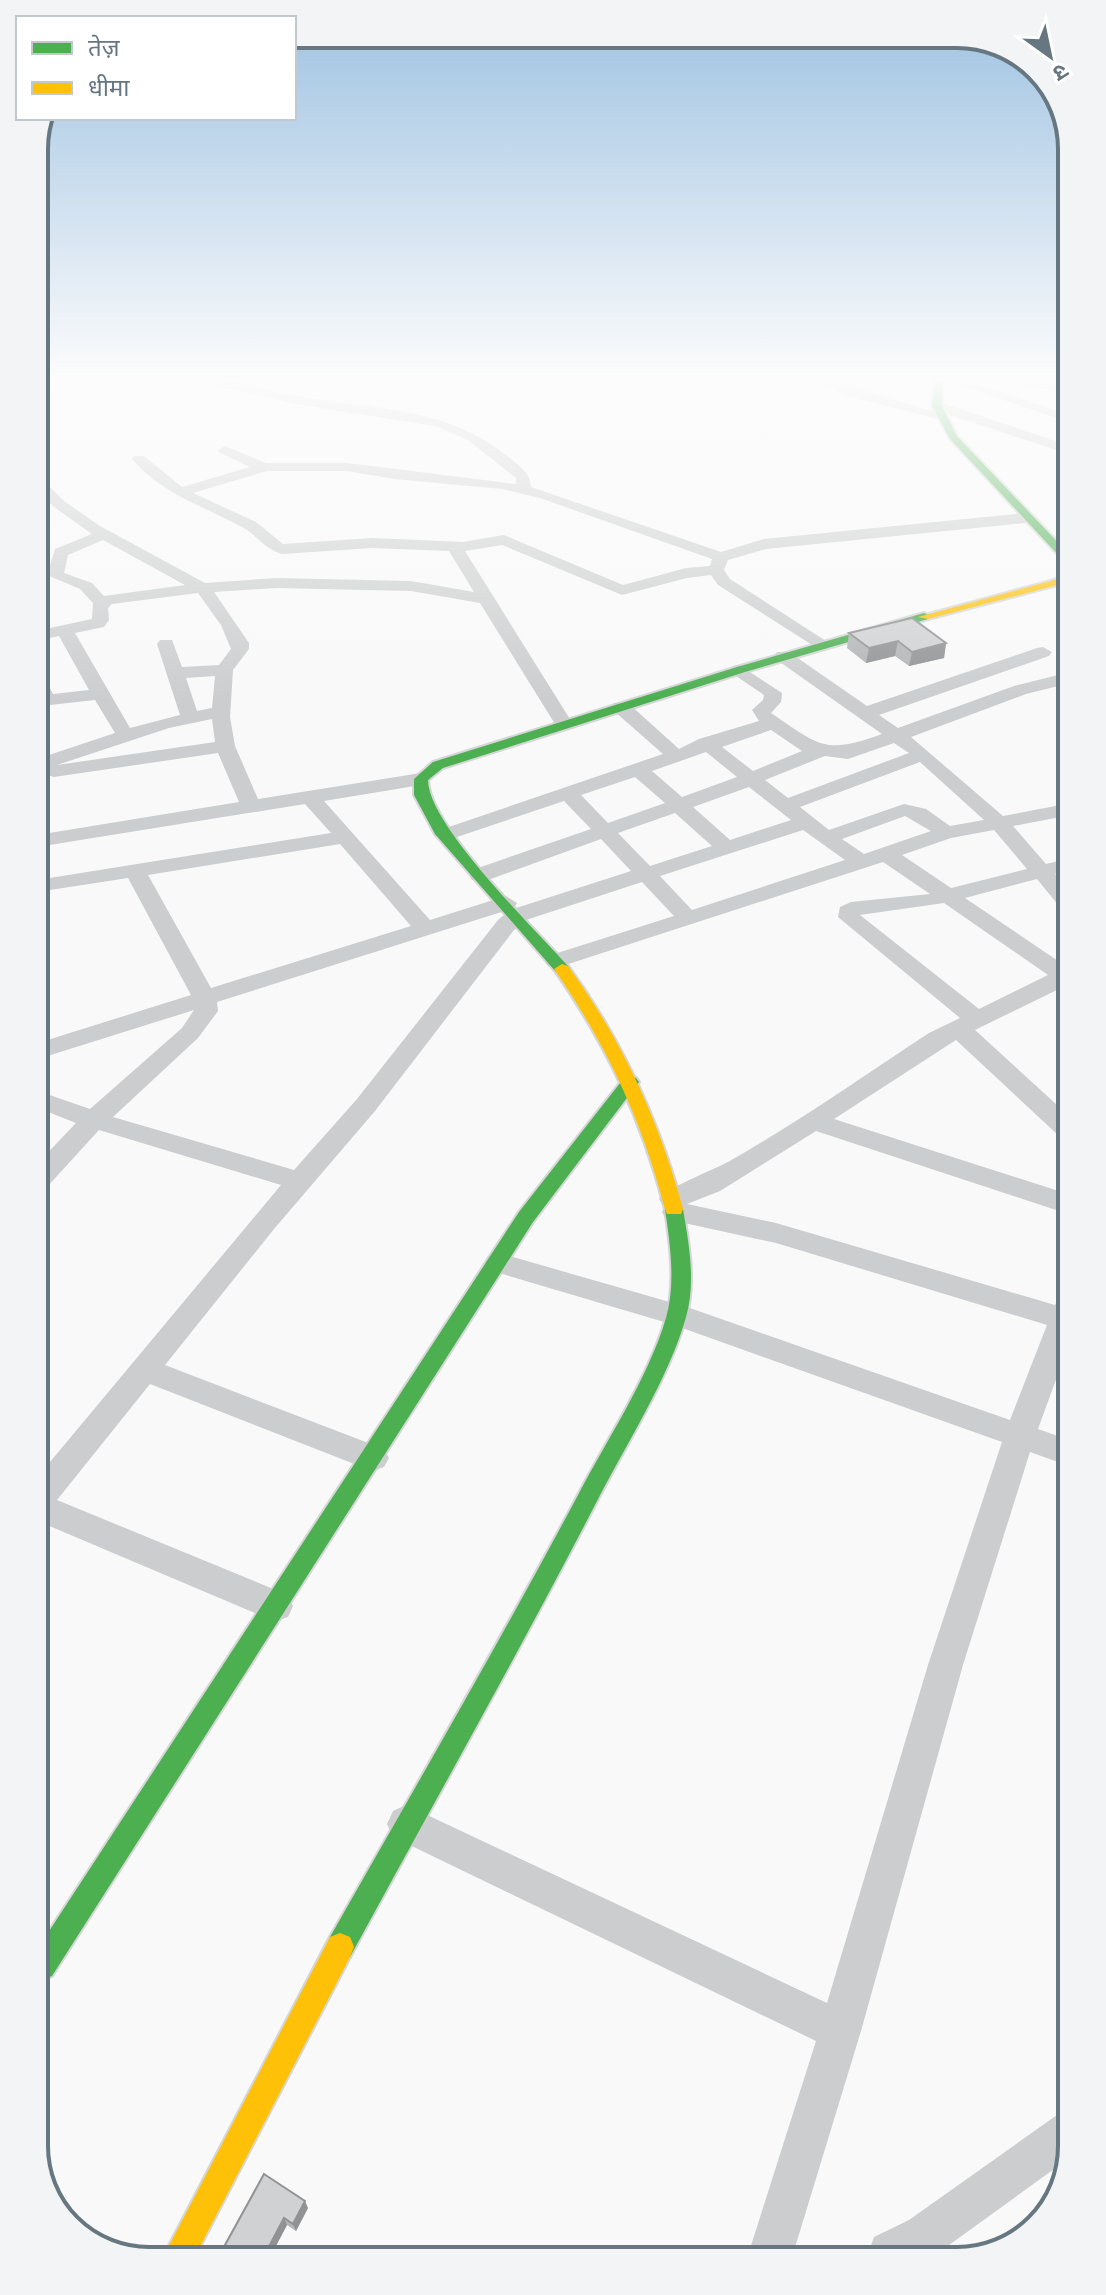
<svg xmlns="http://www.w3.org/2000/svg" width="1106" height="2295" font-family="'Archivo Narrow','Noto Sans Devanagari',sans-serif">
	<rect width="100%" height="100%" fill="#f9f9f9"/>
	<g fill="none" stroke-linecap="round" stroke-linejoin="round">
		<defs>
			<path id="fast" d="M 935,379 L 943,379 L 942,406 L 957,436 L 1065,550 L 1065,559 L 1061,558 L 950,439 L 932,406 Z
				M 924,613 L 928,615 L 928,619 L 745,672 L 443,768 L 428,780 C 428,825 534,928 568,966 L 570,969 L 568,972 L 556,972 L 435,834 L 414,795 L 414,779 L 433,762 L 737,667 Z
				M 630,1076 L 636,1078 L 639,1082 L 636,1086 L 533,1222 L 52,1976 L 42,1980 L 42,1942 L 519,1212 L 624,1078 Z
				M 674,1202 L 681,1204 L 683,1209 C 689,1244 696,1283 686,1317 C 669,1378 625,1446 596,1503 C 517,1656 432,1806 350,1957 L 340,1961 L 330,1957 L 326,1947 L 330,1937 C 413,1791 498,1645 577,1497 C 606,1441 648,1379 666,1318 C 676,1283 670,1244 665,1209 L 667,1204 Z"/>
			<path id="slow" d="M 1065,577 L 1065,583 L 928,619 L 918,617 Z
				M 562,964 L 568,966 C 622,1040 659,1120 683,1209 L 681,1214 L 667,1214 L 665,1209 C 641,1118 607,1046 554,969 Z
				M 340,1933 L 350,1937 L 354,1947 L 350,1957 L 193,2260 L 161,2261 L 330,1937 Z"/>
		</defs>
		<use href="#fast" stroke="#d5d6d7" stroke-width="4"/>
		<use href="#slow" stroke="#d5d6d7" stroke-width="4"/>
		<path fill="#cccdce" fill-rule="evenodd" d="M 202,379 C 235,379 265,391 298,396 C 375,410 448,406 511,459 C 522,468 530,473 531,487 L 721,552 L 764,539 L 1026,513 L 1034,518 L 1026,523 L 766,549 L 728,560 L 724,570 L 730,579 L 826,641 L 829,645 L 826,649 L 820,650 L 718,585 L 711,575 L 687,578 L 622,595 L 502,545 L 465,551 L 573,724 L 564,730 L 555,724 L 480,603 L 411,591 L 276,588 L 214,592 L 249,643 L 249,649 L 233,670 L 230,717 L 235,746 L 258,799 L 421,773 L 428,775 L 431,779 L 421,785 L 324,801 L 430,920 L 506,896 L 517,903 L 514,908 L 217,1002 L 218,1011 L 198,1038 L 113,1117 L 294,1170 L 357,1099 L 498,920 L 510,910 L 631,871 L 601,839 L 488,880 L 472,880 L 469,875 L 472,870 L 591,829 L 564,801 L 451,839 L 444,841 L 434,835 L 437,831 L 663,754 L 614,711 L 612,707 L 614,703 L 628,703 L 679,749 L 699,739 L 759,721 L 752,710 L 763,700 L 764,695 L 733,674 L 730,670 L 733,666 L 739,665 L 782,693 L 781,702 L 771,713 C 820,746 824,755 882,734 L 777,660 L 774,656 L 777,652 L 789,652 L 867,706 L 1037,648 L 1043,647 L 1052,652 L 1049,656 L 879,715 L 898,728 L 1014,686 L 1066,673 L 1066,684 L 1026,694 L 911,737 L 1003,816 L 1066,804 L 1066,816 L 1013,826 L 1046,864 L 1067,859 L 1067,872 L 1055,874 L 1067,887 L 1067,907 L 1059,906 L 1037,879 L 965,898 L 1067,967 L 1067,985 L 975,1030 L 1068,1115 L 1068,1139 L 1059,1136 L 956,1040 L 834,1119 L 1068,1194 L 1068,1214 L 816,1131 L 720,1191 L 687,1204 L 776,1223 L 1055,1305 L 1058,1299 L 1068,1296 L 1069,1344 L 1038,1429 L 1069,1440 L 1069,1466 L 1030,1452 L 963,1665 L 861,2031 L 793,2254 L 748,2255 L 816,2041 L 393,1837 L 387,1824 L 393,1811 L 406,1805 L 827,2003 L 928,1665 L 1002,1442 L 671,1324 L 489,1270 L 485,1263 L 489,1256 L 499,1253 L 687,1307 L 1010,1420 L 1047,1325 L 776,1243 L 666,1219 L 662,1212 L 665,1207 L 659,1199 C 664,1189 713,1170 728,1162 C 797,1123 862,1077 929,1033 L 960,1018 L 838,917 L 840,907 L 851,902 L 930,894 L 883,862 L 556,968 L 548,966 L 545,961 L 548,956 L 674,916 L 642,882 L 526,920 L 514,930 L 375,1111 L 274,1229 L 165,1365 L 384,1449 L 389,1458 L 384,1467 L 373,1471 L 362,1467 L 150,1384 L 57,1500 L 288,1595 L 293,1606 L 288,1617 L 276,1621 L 264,1617 L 40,1522 L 40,1474 L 281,1185 L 99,1130 L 47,1187 L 39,1189 L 38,1163 L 76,1123 L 38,1108 L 38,1091 L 90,1109 L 182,1028 L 194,1010 L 38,1059 L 38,1043 L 191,995 L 128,878 L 37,892 L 37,880 L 331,833 L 305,804 L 37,847 L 37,835 L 239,802 L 218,753 L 54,777 L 47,775 L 46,768 L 37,771 L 37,759 L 115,733 L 95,700 L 50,705 L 37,699 L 36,672 L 42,673 L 53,694 L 89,690 L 59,636 L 36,641 L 36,631 L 92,619 L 93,603 L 80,589 L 47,575 L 55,549 L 92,534 L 54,507 L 36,489 L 36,477 L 41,478 L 64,501 L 100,526 L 205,583 L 276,578 L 411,581 L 474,592 L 449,551 L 372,548 L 282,554 C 264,549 257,535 242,527 C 203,506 162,494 132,459 L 134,456 L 144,456 L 182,487 L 250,467 L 220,453 L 218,450 L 225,446 L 266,463 L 347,463 L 516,484 L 516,478 L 468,440 L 436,426 L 295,404 L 203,382 ZM 267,471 L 347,471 L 394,479 L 502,489 L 540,498 L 712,559 L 710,566 L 686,568 L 623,585 L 504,535 L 463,542 L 372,538 L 283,544 L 256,522 L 193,493 ZM 103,540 L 185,585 L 104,596 L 92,583 L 64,573 L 68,555 ZM 198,593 L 221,625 L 231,649 L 219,665 L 182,667 L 172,640 L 160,640 L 157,644 L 180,715 L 130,728 L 75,633 L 104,627 L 109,620 L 108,608 L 112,604 ZM 215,676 L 212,708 L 197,711 L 186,678 ZM 212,719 L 215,742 L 57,765 L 169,728 ZM 771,730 L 802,751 L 753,771 L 722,747 ZM 894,743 L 909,753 L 788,798 L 765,780 L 825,756 L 848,759 ZM 706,752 L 737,777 L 682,797 L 652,771 ZM 920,762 L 984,820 L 950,826 L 926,809 L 904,804 L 829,830 L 800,807 ZM 635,777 L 665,803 L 608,823 L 581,795 ZM 749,787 L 791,820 L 730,840 L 693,807 ZM 675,813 L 712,846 L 650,866 L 618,833 ZM 905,816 L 931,831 L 864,854 L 842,839 ZM 803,830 L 845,860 L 692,910 L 660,876 ZM 994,830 L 1027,869 L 951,888 L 902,855 L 951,838 ZM 340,844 L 411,926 L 211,988 L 148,875 ZM 944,903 L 1048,975 L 979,1009 L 860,915 Z
			M 813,379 L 829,379 L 947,416 L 940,420 L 845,395 Z
			M 942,379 L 960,379 L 1065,413 L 1065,421 Z
			M 1002,379 L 1035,379 L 1065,386 L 1065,395 L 1044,388 L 1003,382 Z
			M 932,403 L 942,403 L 1065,444 L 1065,453 L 932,409 Z
			M 1072,2109 L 1072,2146 L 1068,2159 L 938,2253 L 868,2254 L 874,2237 L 909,2220 L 1057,2115 Z"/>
		<use href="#fast" fill="#4caf50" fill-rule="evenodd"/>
		<use href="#slow" fill="#ffc107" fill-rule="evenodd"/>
	</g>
	<path fill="#b2b4b5" d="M 849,633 L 946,643 L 944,658 L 909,666 L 895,656 L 866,663 L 847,648 Z
		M 308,2208 L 296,2231 L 287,2225 L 269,2259 L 242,2260 L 229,2251 L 225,2245 Z"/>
	<path fill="#919293" d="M 898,641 L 895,656 L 866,663 L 869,648 Z
		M 946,643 L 944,658 L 909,666 L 912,652 Z
		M 305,2201 L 308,2208 L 296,2231 L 293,2224 Z
		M 284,2218 L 287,2225 L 269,2259 L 262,2260 Z"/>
	<path fill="#cfd1d2" stroke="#919293" stroke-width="2" d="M 912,618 L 946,643 L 912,652 L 898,641 L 869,648 L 849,633 Z
		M 264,2174 L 305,2201 L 293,2224 L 284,2218 L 262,2260 L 247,2260 L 225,2245 Z"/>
	<linearGradient id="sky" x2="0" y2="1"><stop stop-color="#9dc1e1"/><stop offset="0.54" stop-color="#fcfcfc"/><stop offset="1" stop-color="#fcfcfc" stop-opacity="0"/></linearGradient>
	<rect width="1106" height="700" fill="url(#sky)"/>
	<path d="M0 0H1106V2295H0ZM149 48H957A101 101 0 0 1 1058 149V2146A101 101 0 0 1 957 2247H149A101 101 0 0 1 48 2146V149A101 101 0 0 1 149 48Z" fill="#f3f4f5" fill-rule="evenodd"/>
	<path fill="none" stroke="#667781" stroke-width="4" d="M149 48H957A101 101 0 0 1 1058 149V2146A101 101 0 0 1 957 2247H149A101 101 0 0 1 48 2146V149A101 101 0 0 1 149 48Z"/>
	<rect x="16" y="16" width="280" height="104" fill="#ffffff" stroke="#c2c9cd" stroke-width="2"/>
	<rect x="32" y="42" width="40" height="12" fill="#4caf50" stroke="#c2c9cd" stroke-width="2"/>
	<text x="88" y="56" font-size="24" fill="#667781">तेज़</text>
	<rect x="32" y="82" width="40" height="12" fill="#ffc107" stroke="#c2c9cd" stroke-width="2"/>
	<text x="88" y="96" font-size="24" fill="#667781">धीमा</text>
	<g transform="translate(1050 56) rotate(147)" stroke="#ffffff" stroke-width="6" paint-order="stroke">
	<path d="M0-6L14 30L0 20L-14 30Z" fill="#667781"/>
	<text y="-12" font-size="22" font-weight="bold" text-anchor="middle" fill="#667781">उ</text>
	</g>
</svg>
